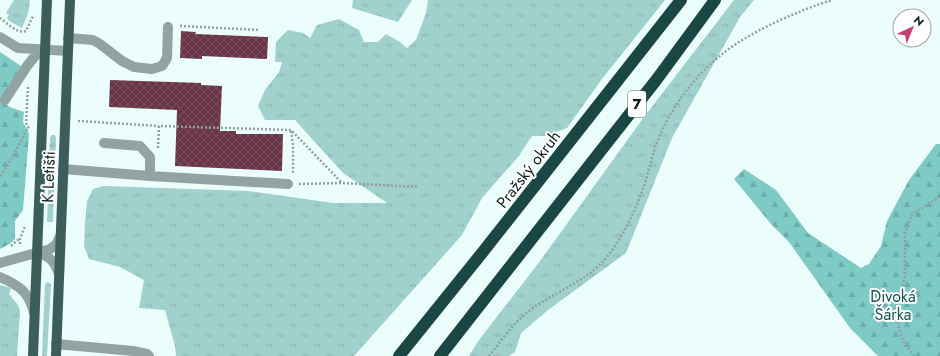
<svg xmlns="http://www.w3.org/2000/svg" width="940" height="356" font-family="Jost,sans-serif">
	<defs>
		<pattern id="grass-tufts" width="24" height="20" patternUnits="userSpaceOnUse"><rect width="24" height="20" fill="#a1d1cd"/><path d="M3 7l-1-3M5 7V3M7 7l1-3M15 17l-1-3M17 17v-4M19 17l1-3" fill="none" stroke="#89b3b0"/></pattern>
		<pattern id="forest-firs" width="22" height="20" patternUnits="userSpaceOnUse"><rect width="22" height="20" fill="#7ecac5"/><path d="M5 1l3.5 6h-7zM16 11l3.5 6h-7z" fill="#6cada9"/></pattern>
		<pattern id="building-cross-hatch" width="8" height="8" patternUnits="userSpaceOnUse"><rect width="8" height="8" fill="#693547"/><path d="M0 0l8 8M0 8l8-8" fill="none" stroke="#78505e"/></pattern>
	</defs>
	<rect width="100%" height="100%" fill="#ecfefc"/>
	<path fill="url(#grass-tufts)" d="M 14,0 L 30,0 L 28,14 L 22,28 L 9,21 L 7,18 L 9,15 L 6,13 Z
		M 353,0 L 412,0 L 398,22 L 352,8 Z
		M 428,0 L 665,0 L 602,79 L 567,128 L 546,136 L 532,136 L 518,157 L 482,198 L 462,235 L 354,356 L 176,356 L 175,346 L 165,310 L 139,308 L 144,280 L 120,267 L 89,259 L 84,246 L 85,223 L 87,201 L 93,189 L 104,186 L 248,191 L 333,203 L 387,203 L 343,173 L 295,120 L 265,120 L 258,106 L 265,90 L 279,72 L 282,62 L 275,62 L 276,42 L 288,30 L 303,33 L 310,38 L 317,25 L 339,19 L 359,30 L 364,42 L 378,42 L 386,34 L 400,42 L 407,48 L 416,40 L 426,13 Z
		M 734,0 L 754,0 L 740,17 L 672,138 L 626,253 L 548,310 L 521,333 L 515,352 L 509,356 L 469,356 L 479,340 L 540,261 L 644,117 Z
		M 52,135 L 55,135 L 56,138 L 53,222 L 47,222 L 50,137 Z
		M 48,282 L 51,284 L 47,356 L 42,356 L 45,284 Z
		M 0,285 L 11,288 L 9,294 L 18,305 L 20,311 L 17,356 L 0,356 Z"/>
	<path fill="url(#forest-firs)" d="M 0,52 L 21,66 L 1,101 L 10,107 L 24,112 L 23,122 L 29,134 L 23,210 L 15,221 L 15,239 L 11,243 L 0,249 Z
		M 936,144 L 940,144 L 940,356 L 878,356 L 850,328 L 789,242 L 771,224 L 734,179 L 744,169 L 776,190 L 808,233 L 861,268 L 869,264 L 881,246 L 887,221 L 909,180 Z"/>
	<path fill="url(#building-cross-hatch)" d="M 181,31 L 196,32 L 195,34 L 268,37 L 267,59 L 202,56 L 202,59 L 180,58 Z
		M 110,80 L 201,83 L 201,85 L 222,86 L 220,131 L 236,131 L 236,134 L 283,134 L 282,171 L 175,166 L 177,110 L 109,107 Z"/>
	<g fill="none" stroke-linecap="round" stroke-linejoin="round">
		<path stroke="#8fa19f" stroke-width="2.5" stroke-dasharray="2 2" stroke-linecap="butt" d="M 0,18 C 7,23 17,34 26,31 L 33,16
			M 180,26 L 260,30
			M 28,87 L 26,123 L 29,129
			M 78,121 L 159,126
			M 291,131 L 293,145 L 293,173
			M 158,148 L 159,126 L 291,130 L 342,183
			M 0,176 L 7,166 L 28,128
			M 299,184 L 342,183 L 418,187
			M 20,244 L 20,239 L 25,226
			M 11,246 L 19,239
			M 489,356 C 501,341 513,323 529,311 C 554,292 586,282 606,258 C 624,236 636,209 645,183 C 649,170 652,157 656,145 C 668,112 693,77 721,55 C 749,32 797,11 832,0
			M 914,356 L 903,341 L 895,312 L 905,276 L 905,233 L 912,214 L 940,197"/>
		<path stroke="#91a4a2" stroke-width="10" d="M 0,37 L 18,48 L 68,51
			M 68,38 L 93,40 L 100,44 L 122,61 L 134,67 L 152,69 L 162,66 L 167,58 L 168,27
			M 5,100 L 27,66 L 40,50
			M 63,169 L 150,176 L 150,157 L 140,146 L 104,143
			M 150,176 L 288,184
			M 37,253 C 50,255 55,263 59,274
			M 0,263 L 50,249 L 56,245 L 60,236
			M 0,277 C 19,285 29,292 34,313
			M 56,344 L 133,351 L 147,354 L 149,356"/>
		<path stroke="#3b5e5c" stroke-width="10" d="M 33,356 L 47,0
			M 56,356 L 70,0"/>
		<path stroke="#1a4643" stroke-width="12" d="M 399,356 L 482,253 L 681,0
			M 440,356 L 657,79 L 715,0"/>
	</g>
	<g text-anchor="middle" stroke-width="4" stroke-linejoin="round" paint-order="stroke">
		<rect fill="#fff" stroke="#566262" stroke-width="1" x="628" y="91" width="18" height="26" rx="3"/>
		<g font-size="15" font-weight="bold" fill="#0d1f1e">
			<text x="637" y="109">7</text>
		</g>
		<g font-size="16" fill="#0d1f1e" stroke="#fff">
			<text transform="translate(528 169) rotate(-52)" y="6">Pražský okruh</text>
			<text transform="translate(48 177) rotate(-88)" y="6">K Letišti</text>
		</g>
		<g font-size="16" fill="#125551" stroke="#fff">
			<text x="893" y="302">Divoká<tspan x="893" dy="18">Šárka</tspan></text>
		</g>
	</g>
	<g transform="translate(912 28) rotate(44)"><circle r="19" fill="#ffffff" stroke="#9ea5a5"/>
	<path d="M0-3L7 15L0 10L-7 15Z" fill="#c53c76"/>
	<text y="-6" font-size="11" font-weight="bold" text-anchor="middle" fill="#0d1f1e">N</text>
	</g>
</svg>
